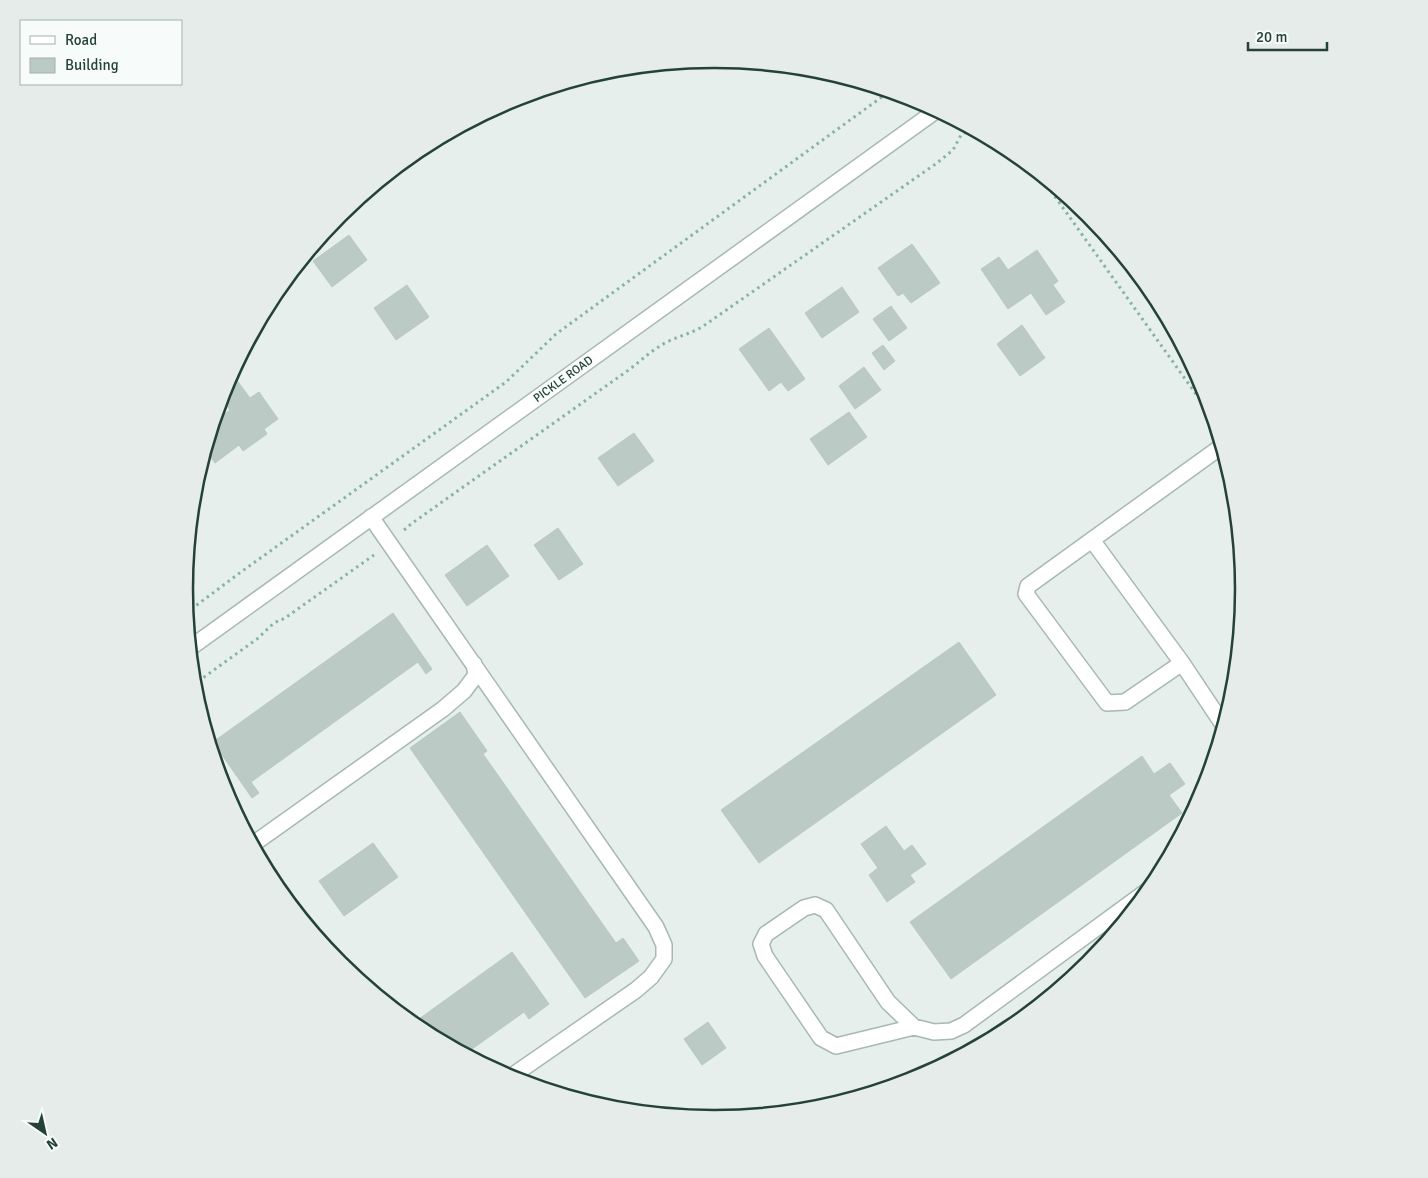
<svg xmlns="http://www.w3.org/2000/svg" width="1428" height="1178" font-family="Signika,sans-serif">
	<rect width="100%" height="100%" fill="#e6efeb"/>
	<path fill="#bbcac4" stroke="#b8c9c2" d="M 349,235 L 367,260 L 332,287 L 313,261 Z
		M 912,244 L 940,283 L 911,303 L 903,293 L 898,296 L 878,268 Z
		M 1037,250 L 1058,281 L 1053,285 L 1065,302 L 1046,315 L 1031,293 L 1008,309 L 981,269 L 999,257 L 1008,270 Z
		M 407,285 L 429,317 L 396,340 L 374,308 Z
		M 842,287 L 859,312 L 822,338 L 805,313 Z
		M 891,306 L 907,328 L 889,341 L 873,319 Z
		M 1022,325 L 1045,358 L 1020,376 L 997,344 Z
		M 769,328 L 805,379 L 788,391 L 781,382 L 769,391 L 739,349 Z
		M 883,345 L 895,361 L 884,370 L 872,353 Z
		M 864,367 L 881,390 L 855,409 L 839,386 Z
		M 236,379 L 250,398 L 259,392 L 278,419 L 264,429 L 267,434 L 243,451 L 239,445 L 215,463 L 205,449 L 213,422 L 230,410 L 221,398 L 224,388 Z
		M 849,412 L 867,437 L 828,465 L 810,439 Z
		M 634,433 L 654,461 L 618,486 L 598,458 Z
		M 558,528 L 583,564 L 559,580 L 534,545 Z
		M 487,545 L 509,576 L 467,606 L 445,575 Z
		M 393,613 L 432,669 L 426,674 L 418,662 L 251,782 L 259,793 L 252,798 L 213,742 Z
		M 959,642 L 996,695 L 759,863 L 721,810 Z
		M 460,712 L 487,751 L 483,754 L 616,943 L 623,938 L 639,961 L 585,998 L 410,748 Z
		M 1142,756 L 1154,774 L 1170,763 L 1185,784 L 1169,795 L 1182,813 L 951,979 L 910,922 Z
		M 886,826 L 904,851 L 912,845 L 926,864 L 910,875 L 915,882 L 887,902 L 869,875 L 878,868 L 861,844 Z
		M 373,843 L 398,877 L 344,916 L 319,881 Z
		M 512,952 L 549,1004 L 529,1019 L 524,1012 L 465,1054 L 419,1030 L 412,1024 Z
		M 708,1022 L 726,1048 L 702,1065 L 684,1039 Z"/>
	<g fill="none" stroke-linecap="round" stroke-linejoin="round">
		<defs>
			<path id="minor" d="M 371,517 L 656,927 L 664,945 L 664,959 L 651,977 L 636,990 L 509,1078
				M 1092,540 L 1182,663 L 1125,702 L 1107,703 L 1026,594 L 1028,586 L 1222,446
				M 190,648 L 937,110
				M 1182,663 L 1224,726
				M 252,845 L 443,709 L 464,691 L 476,675 L 474,664
				M 914,1027 L 888,1002 L 826,910 L 815,905 L 804,908 L 766,934 L 761,944 L 765,956 L 821,1038 L 836,1046 L 914,1027 L 934,1032 L 951,1031 L 964,1025 L 1151,888"/>
		</defs>
		<use href="#minor" stroke="#a8b8b2" stroke-width="18"/>
		<path stroke="#86b3a5" stroke-width="3" stroke-dasharray="2.5 4" stroke-linecap="butt" d="M 963,124 L 968,130
			M 1036,170 L 1213,418
			M 404,530 L 411,524 L 630,369 C 643,359 654,348 669,341 C 680,336 691,333 702,327 L 937,163 L 953,150 L 961,135 L 973,129
			M 186,613 L 241,572 L 506,382 L 556,334 L 890,91
			M 193,685 L 257,639 L 274,623 L 285,618 L 374,555"/>
		<use href="#minor" stroke="#fff" stroke-width="15"/>
	</g>
	<g text-anchor="middle" stroke-width="4" stroke-linejoin="round" paint-order="stroke">
		<g font-size="12" fill="#24423a" stroke="#f7fbf9">
			<text transform="translate(563 379) rotate(-36)" y="4">PICKLE ROAD</text>
		</g>
	</g>
	<path d="M0 0H1428V1178H0ZM193 589a521 521 0 1 1 1042 0a521 521 0 1 1-1042 0Z" fill="#e6ecea" fill-rule="evenodd"/>
	<path fill="none" stroke="#24423a" stroke-width="2.5" d="M193 589a521 521 0 1 1 1042 0a521 521 0 1 1-1042 0Z"/>
	<rect x="20" y="20" width="162" height="65" fill="#f7fbf9" stroke="#a3b1ad"/>
	<rect x="30" y="36" width="25" height="8" fill="#ffffff" stroke="#a3b1ad"/>
	<text x="65" y="45" font-size="15" fill="#24423a">Road</text>
	<rect x="30" y="58" width="25" height="15" fill="#bbcac4" stroke="#a3b1ad"/>
	<text x="65" y="70" font-size="15" fill="#24423a">Building</text>
	<g transform="translate(45 1133) rotate(146)" stroke="#f7fbf9" stroke-width="4" paint-order="stroke">
	<path d="M0-4L9 19L0 12L-9 19Z" fill="#24423a"/>
	<text y="-8" font-size="14" font-weight="bold" text-anchor="middle" fill="#24423a">N</text>
	</g>
	<path d="M1248 42v8h79v-8" fill="none" stroke="#24423a" stroke-width="2.5"/>
	<text x="1256" y="42" font-size="15" fill="#24423a" stroke="#f7fbf9" stroke-width="4" paint-order="stroke">20 m</text>
</svg>
